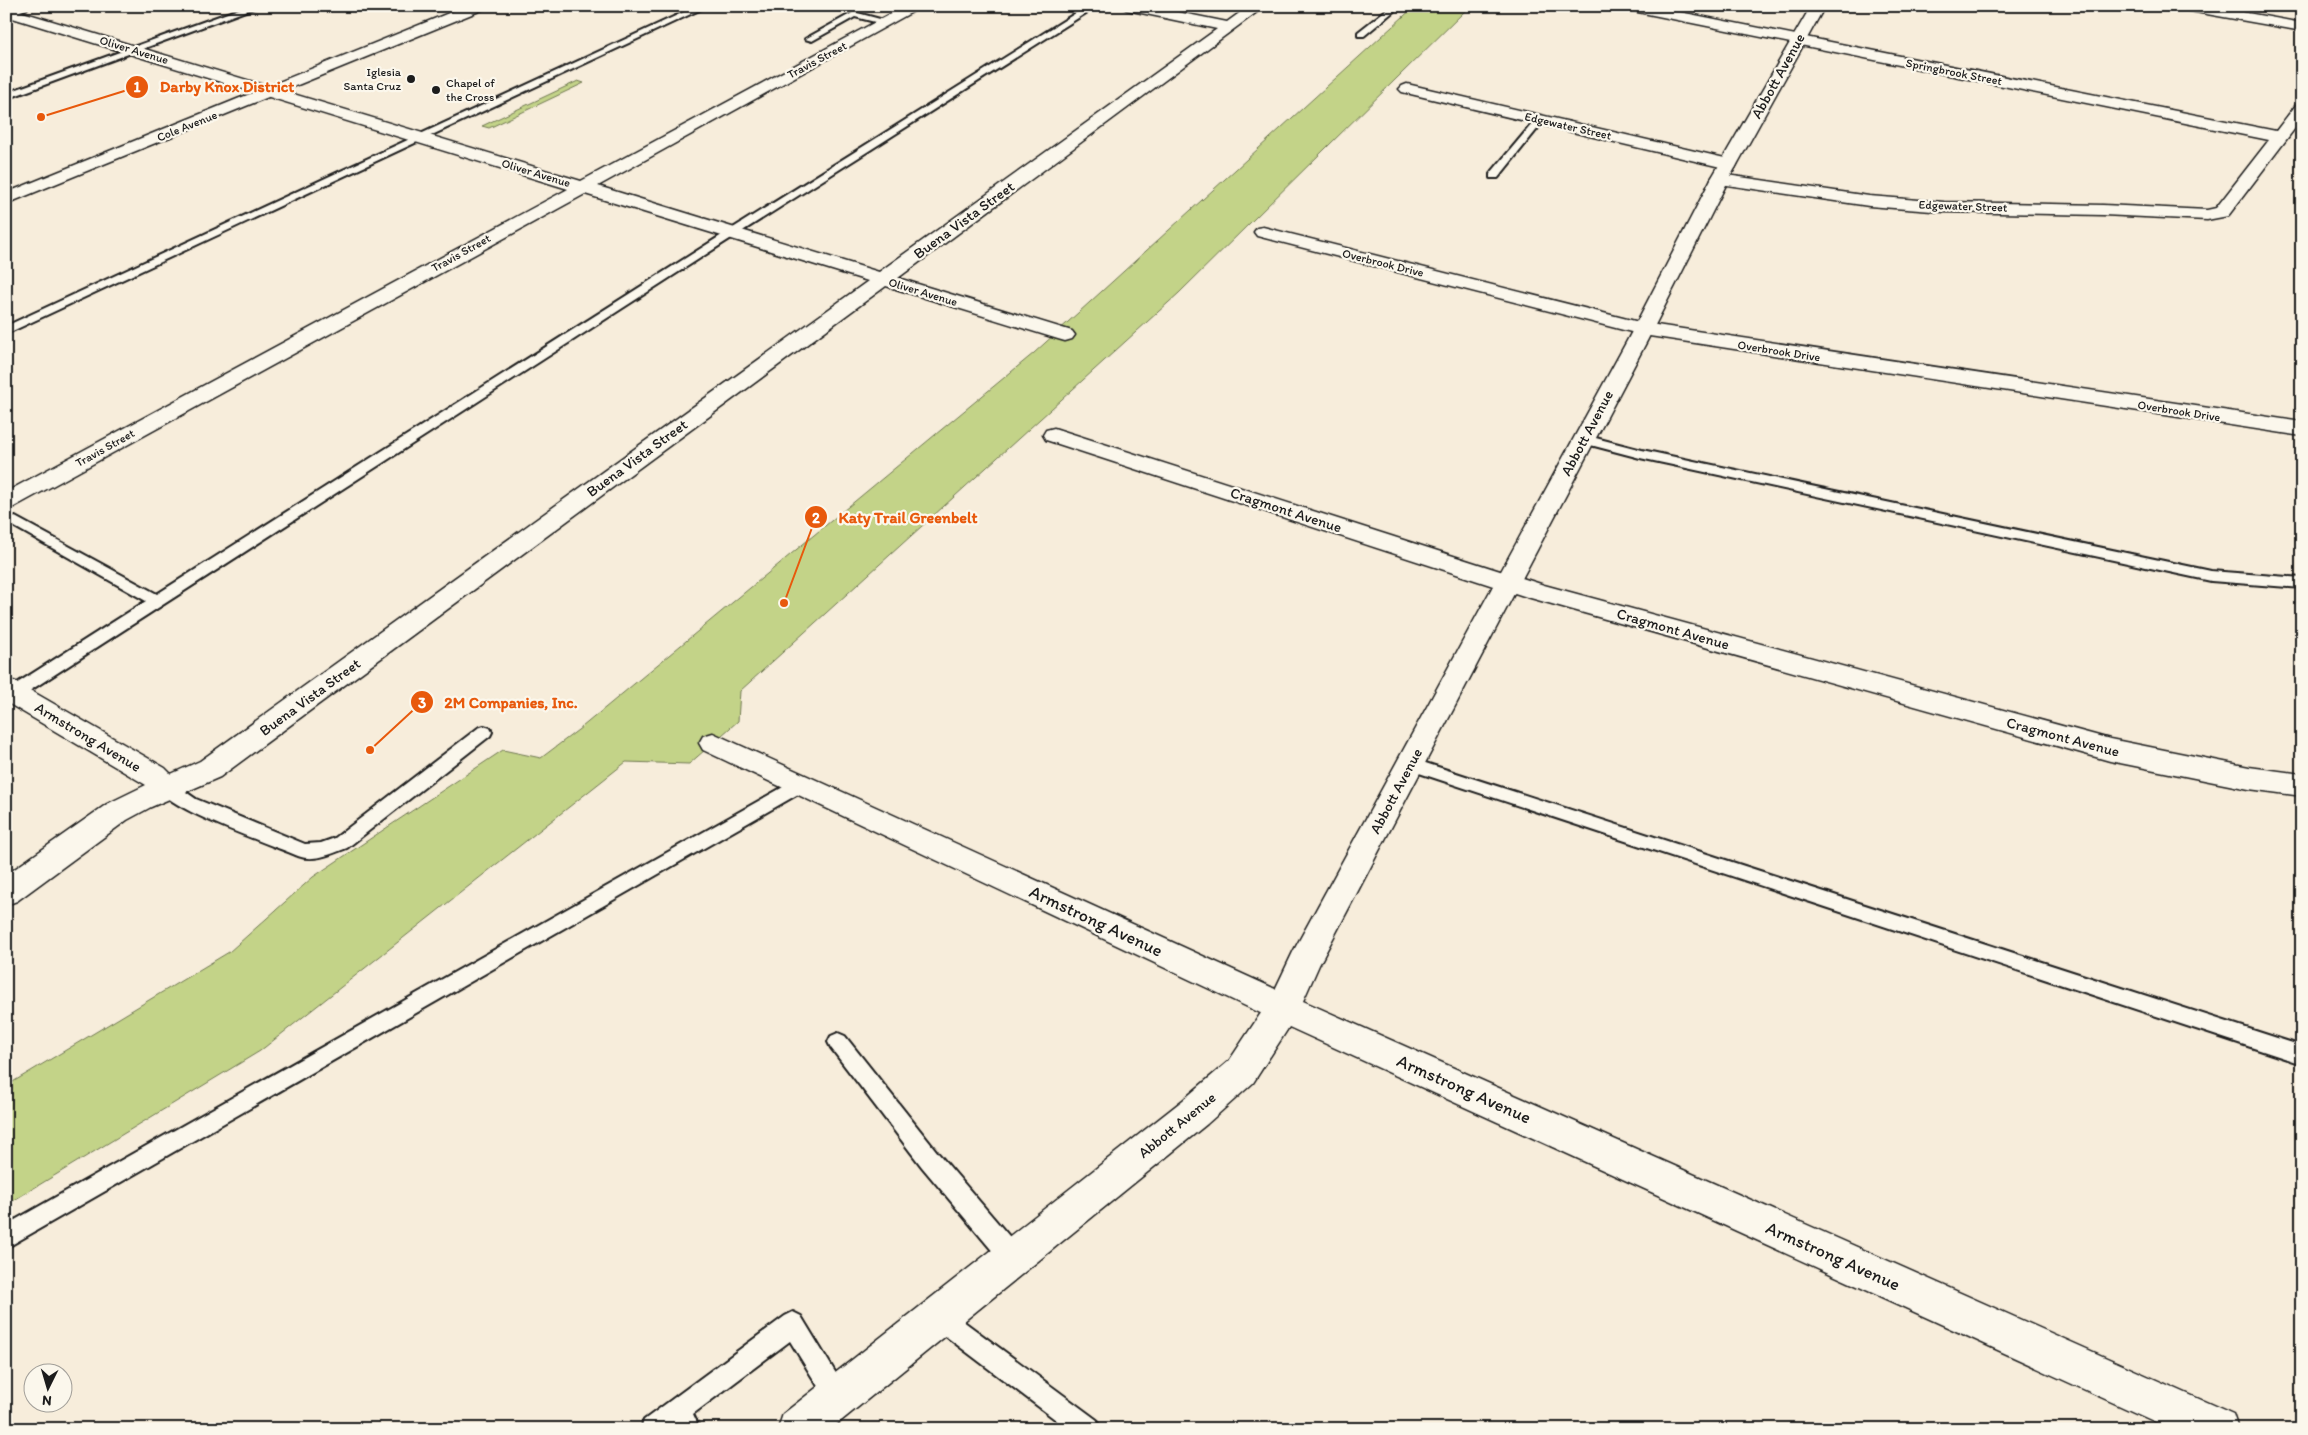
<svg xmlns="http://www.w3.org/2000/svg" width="2308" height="1435" font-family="Itim,sans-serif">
	<rect width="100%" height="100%" fill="#f7eddb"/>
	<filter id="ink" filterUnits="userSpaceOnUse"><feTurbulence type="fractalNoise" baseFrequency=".02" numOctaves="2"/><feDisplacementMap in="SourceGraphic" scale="10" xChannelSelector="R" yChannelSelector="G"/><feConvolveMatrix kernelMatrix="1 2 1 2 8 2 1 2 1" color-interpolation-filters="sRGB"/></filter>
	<g filter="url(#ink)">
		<path fill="#c3d388" stroke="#707852" d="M 1415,6 L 1470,6 L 1179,293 L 740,691 L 738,721 L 689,764 L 626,762 L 260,1051 L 6,1205 L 6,1086 L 229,952 L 313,877 L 503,750 L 541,758 L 582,727 L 1034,353 Z
			M 578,81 L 584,83 L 489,128 L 482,126 Z"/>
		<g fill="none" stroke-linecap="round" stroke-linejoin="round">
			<defs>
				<path id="service" d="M 247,6 L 259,6 L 6,99 L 6,93 Z
					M 697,6 L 708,6 L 6,334 L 6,326 Z
					M 1087,6 L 1097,6 L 722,244 L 20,697 L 14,699 L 8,697 L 6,693 L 8,689 L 146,601 L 6,522 L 6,512 L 157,594 L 714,240 Z
					M 1385,6 L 1393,6 L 1394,11 L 1364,36 L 1358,36 L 1358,32 L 1386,10 Z
					M 854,12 L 891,22 L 887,25 L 855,17 L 812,41 L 805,39 Z
					M 1540,117 L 1545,120 L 1543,122 L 1498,178 L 1490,178 L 1490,174 L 1537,118 Z
					M 1584,435 L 1642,450 L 2211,571 L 2302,578 L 2302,588 L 2211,581 L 1640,458 L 1579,442 L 1577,439 L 1579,436 Z
					M 484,726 L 490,728 L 492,732 L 490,736 L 347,848 C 331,854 315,862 298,856 C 270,844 171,811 158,788 L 161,783 L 167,781 L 173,783 L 196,799 L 305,844 L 321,843 L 335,838 L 478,728 Z
					M 1410,758 L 2302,1046 L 2302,1064 L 1404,768 L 1402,764 L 1404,760 Z
					M 801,777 L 807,779 L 810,784 L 807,789 L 6,1248 L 6,1225 Z
					M 838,1033 L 845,1036 L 938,1153 L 1021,1250 L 1024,1258 L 1021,1266 L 1013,1269 L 1005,1266 L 922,1167 L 831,1048 L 828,1042 L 831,1036 Z
					M 939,1305 L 947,1309 L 1097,1420 L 1100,1429 L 1068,1429 L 931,1325 L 927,1317 L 931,1309 Z
					M 793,1312 L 801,1316 L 846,1390 L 850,1398 L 846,1406 L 838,1410 L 830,1406 L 790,1341 L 693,1414 L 700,1429 L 641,1429 L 644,1420 L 785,1316 Z"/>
				<path id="minor" d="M 905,6 L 923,6 L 598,186 L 879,272 L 1217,29 L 1127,10 L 1120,6 L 1148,6 L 1227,22 L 1249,6 L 1265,6 L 898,278 L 1072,331 L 1075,335 L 1072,339 L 1065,341 L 1058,339 L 886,286 L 220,777 L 151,807 L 127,820 L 17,901 L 6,905 L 6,875 L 107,804 L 146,785 L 6,702 L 6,679 L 16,682 L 165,768 L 171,774 L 200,761 L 868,281 L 585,194 L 14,507 L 6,509 L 6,492 L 568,189 L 6,16 L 6,7 L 581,181 Z
					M 1621,6 L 1650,6 L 2276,131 L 2296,105 L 2302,103 L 2302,119 L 2228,216 L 2207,220 L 2103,215 L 1944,212 L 1869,206 L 1720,184 L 1714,183 L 1711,179 L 1714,175 L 1720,174 L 1869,196 L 1944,202 L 2103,205 L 2207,210 L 2216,208 L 2269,140 L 1628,10 Z
					M 1407,84 L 1729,159 L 1735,160 L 1737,164 L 1735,168 L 1729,169 L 1402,92 L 1399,89 L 1402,86 Z
					M 1263,227 L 1643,323 L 2302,422 L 2302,436 L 1643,335 L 1257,236 L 1254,232 L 1257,228 Z
					M 1054,428 L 1544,585 L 2110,739 L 2249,767 L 2302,774 L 2302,796 L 2249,789 L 2110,761 L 1527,597 L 1046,440 L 1043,435 L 1046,430 Z
					M 713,733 L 1295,998 L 1300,1008 L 1295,1018 L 1283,1023 L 1271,1018 L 703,750 L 699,743 L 703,736 Z"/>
				<path id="tertiary" d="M 6,6 L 29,6 L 27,9 L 6,15 Z
					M 466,6 L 486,6 L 484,9 L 6,204 L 6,193 Z
					M 1811,6 L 1825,6 L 1729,179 L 1648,339 L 1319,965 L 1303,1001 L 2233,1414 L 2238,1429 L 2171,1429 L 1289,1027 L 1253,1083 L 1207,1124 L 831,1429 L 778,1429 L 783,1414 L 1183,1100 L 1229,1061 L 1271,998 L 1294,950 L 1628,339 L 1711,179 Z"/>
				<path id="secondary" d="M 2177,6 L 2209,6 L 2302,23 L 2302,31 L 2184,10 Z"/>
			</defs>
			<use href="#service" stroke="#1c1c1c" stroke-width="4"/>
			<use href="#minor" stroke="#1c1c1c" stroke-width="3"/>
			<use href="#tertiary" stroke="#1c1c1c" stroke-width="3"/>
			<use href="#secondary" stroke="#1c1c1c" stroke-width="3"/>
			<use href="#service" fill="#fbf7ec" fill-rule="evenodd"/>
			<use href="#minor" fill="#fbf7ec" fill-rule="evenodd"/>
			<use href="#tertiary" fill="#fbf7ec" fill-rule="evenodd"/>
			<use href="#secondary" fill="#fbf7ec" fill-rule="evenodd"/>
		</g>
	</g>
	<g fill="#1c1c1c" stroke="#fbf7ec" stroke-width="2">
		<circle cx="411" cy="79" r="5"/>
		<circle cx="436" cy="90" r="5"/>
	</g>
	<g text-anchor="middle" stroke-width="4.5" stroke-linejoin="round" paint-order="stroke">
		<g font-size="12" fill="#1c1c1c" stroke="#fbf7ec">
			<text transform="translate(134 50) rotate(17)" y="4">Oliver Avenue</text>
			<text transform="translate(817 60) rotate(-28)" y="4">Travis Street</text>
			<text transform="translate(1954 72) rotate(11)" y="4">Springbrook Street</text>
			<text transform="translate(187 126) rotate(-22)" y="4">Cole Avenue</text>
			<text transform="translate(1568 126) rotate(13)" y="4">Edgewater Street</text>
			<text transform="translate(536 173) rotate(17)" y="4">Oliver Avenue</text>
			<text transform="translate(1963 206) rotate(2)" y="4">Edgewater Street</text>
			<text transform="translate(461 253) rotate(-29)" y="4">Travis Street</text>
			<text transform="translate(1383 263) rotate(14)" y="4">Overbrook Drive</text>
			<text transform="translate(923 292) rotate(17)" y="4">Oliver Avenue</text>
			<text transform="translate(1779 351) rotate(9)" y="4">Overbrook Drive</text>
			<text transform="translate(2179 411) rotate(9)" y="4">Overbrook Drive</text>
			<text transform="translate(105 448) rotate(-29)" y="4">Travis Street</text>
		</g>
		<g font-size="12" fill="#1c1c1c" stroke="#fbf7ec" text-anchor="end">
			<text x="401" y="76">Iglesia<tspan x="401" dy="14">Santa Cruz</tspan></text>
			<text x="446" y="87" text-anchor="start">Chapel of<tspan x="446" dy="14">the Cross</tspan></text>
		</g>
		<g font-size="15" fill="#1c1c1c" stroke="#fbf7ec">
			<text transform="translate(1778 76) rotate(-61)" y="5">Abbott Avenue</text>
			<text transform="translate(964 220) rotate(-36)" y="5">Buena Vista Street</text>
			<text transform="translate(1587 433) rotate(-62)" y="5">Abbott Avenue</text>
			<text transform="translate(637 458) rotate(-36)" y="5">Buena Vista Street</text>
			<text transform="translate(1286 510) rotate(18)" y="5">Cragmont Avenue</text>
			<text transform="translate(1673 629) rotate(16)" y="5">Cragmont Avenue</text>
			<text transform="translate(310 697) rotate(-36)" y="5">Buena Vista Street</text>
			<text transform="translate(88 737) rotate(31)" y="5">Armstrong Avenue</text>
			<text transform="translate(2063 737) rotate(15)" y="5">Cragmont Avenue</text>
			<text transform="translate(1396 791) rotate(-62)" y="5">Abbott Avenue</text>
			<text transform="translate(1177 1125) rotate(-39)" y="5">Abbott Avenue</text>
		</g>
		<g font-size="18" fill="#1c1c1c" stroke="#fbf7ec">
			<text transform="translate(1096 921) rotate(25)" y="6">Armstrong Avenue</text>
			<text transform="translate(1464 1089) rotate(24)" y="6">Armstrong Avenue</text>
			<text transform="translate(1833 1256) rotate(24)" y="6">Armstrong Avenue</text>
		</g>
	</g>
	<path fill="none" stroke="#e8590c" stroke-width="2" d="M41 117L137 87M784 603L816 517M370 750L422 702"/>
	<g fill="#e8590c" stroke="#fbf7ec" stroke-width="2">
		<circle cx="41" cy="117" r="5"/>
		<circle cx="784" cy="603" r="5"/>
		<circle cx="370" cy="750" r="5"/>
		<circle cx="137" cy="87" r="12"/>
		<circle cx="816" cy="517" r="12"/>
		<circle cx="422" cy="702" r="12"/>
	</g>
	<g font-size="15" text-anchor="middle" font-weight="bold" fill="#fff">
		<text x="137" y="92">1</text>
		<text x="816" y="523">2</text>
		<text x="422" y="708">3</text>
	</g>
	<g font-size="16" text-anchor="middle" font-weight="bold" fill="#e8590c" stroke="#fbf7ec" stroke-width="4.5" stroke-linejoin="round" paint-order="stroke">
		<text x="227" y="92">Darby Knox District</text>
		<text x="908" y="523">Katy Trail Greenbelt</text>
		<text x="511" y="708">2M Companies, Inc.</text>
	</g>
	<rect width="2308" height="1435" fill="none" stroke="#fbf7ec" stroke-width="25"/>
	<rect x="12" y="12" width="2283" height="1410" fill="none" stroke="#1c1c1c" stroke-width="2" filter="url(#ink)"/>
	<g transform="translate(48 1388) rotate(185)"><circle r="24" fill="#fbf7ec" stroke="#a29f99"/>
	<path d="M0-4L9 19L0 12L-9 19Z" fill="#1c1c1c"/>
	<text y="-8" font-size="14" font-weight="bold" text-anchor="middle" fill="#1c1c1c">N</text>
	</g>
</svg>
